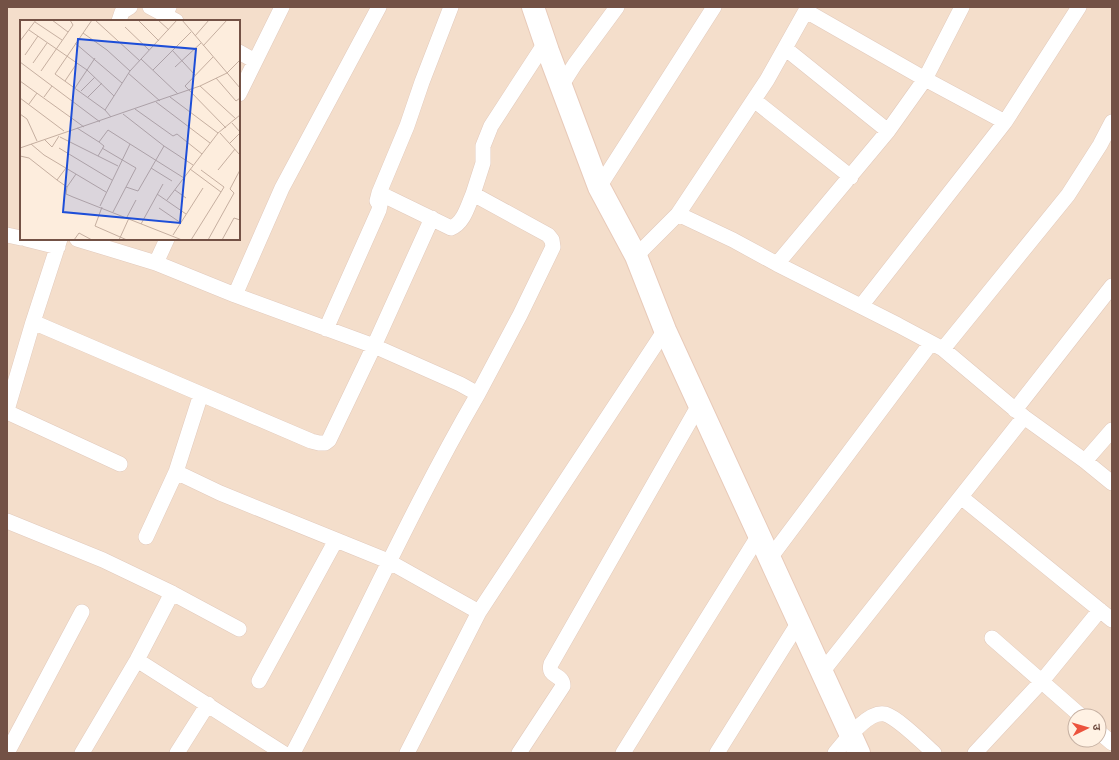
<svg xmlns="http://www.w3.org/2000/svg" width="1119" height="760" font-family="Arial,'Noto Sans Devanagari',sans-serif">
	<rect width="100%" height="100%" fill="#fdeddd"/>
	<path fill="#f4decb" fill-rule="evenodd" d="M 7,7 L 1112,7 L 1112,753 L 7,753 ZM 21,21 L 239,21 L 239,239 L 21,239 ZM 1075,716 L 1099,716 L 1099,740 L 1075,740 Z"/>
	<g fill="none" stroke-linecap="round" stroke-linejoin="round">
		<defs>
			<path id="street" d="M 150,7 L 165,15
				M 169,7 L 165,15 L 176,21
				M 451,7 L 422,82 L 407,126 L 379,193 L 451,228 C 464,223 468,205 473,194
				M 806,11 L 925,79 L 1005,122
				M 119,21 L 122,12 L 130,7
				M 786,49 L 888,131
				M 239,52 L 255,61
				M 561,86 L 575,64 L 617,7
				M 239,94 L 282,7
				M 754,100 L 851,177
				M 599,187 L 714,7
				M 678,214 L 767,80 L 808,7
				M 7,235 L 21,238
				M 26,239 L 58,247
				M 77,239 L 156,263 L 235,295 L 374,346 L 460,384 L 478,394 C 410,511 356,634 293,753
				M 636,256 L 678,214 L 733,240 L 777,264 L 898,325 L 943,349 L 1024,417 L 1085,461 L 1112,483
				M 156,263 L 167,239
				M 777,264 L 888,131 L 925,79 L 962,7
				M 235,295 L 282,188 L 379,7
				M 861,306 L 1005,122 L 1079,7
				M 33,322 L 201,394 L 176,472 L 220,493 L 388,561 L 479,612
				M 326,329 L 379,210 L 380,205 L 377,201 L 379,193
				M 943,349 L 1068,195 L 1100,145 L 1112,122
				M 201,394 L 311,441 L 319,443 L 325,443 L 329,440 L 374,346 L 432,218
				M 478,394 L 520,315 L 553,247 L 552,240 L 548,235 L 473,194 L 483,163 L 483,146 L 491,126 L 545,43
				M 7,410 L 33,322 L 60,239
				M 1015,410 L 1112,286
				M 7,412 L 120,464
				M 1085,461 L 1112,430
				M 961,497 L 1112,620
				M 7,521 L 103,560 L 172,593 L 239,629
				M 146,537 L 176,472
				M 770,558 L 931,343
				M 992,638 L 1081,716
				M 137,660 L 283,753
				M 822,672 L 1024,417
				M 259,681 L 336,540
				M 1099,732 L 1112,743
				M 7,753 L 82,612
				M 82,753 L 137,660 L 172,593
				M 177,753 L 208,704
				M 407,753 L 479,612 L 665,330
				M 519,753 L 563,686 C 563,673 547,678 551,664 L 699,405
				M 623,753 L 759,535
				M 717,753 L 799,622
				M 835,753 C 845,741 868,710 885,714 C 898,718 923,743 934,753
				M 975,753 L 1042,681 L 1100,610"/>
			<path id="secondary" d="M 533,7 L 548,51 L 599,187 L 636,256 L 665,330 L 859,753"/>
		</defs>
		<use href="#street" stroke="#e2cabc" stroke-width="16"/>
		<use href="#secondary" stroke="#e8cab9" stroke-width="24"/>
		<use href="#street" stroke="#fff" stroke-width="15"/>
		<use href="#secondary" stroke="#fff" stroke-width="22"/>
	</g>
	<g transform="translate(20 20)">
		<rect width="220" height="220" fill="#fdeddd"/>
		<path fill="none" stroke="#c6afa0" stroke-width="1" d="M 32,0 L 48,12M 72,0 L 35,54 L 85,90M 75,0 L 120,41M 118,0 L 139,21M 138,0 L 149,10M 162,0 L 220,68M 15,2 L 42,20M 105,7 L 129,30M 9,10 L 67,50 L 94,76M 63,13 L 87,30 L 110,51M 175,16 L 189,0M 0,21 L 16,0M 55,23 L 102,63M 183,26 L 207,0M 152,30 L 175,55M 5,35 L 18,16M 193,37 L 165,66 L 206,108M 121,39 L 158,74M 0,42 L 80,102M 13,43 L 27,23M 155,47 L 181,23M 133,50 L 171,12M 21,51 L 53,5 L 50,0M 108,53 L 140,81M 196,58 L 216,81 L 220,78M 0,61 L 64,107M 45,61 L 57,43M 180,66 L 216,99M 55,68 L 75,38M 61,71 L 75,57M 24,77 L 32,66M 68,77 L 82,63M 150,77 L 198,113M 0,78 L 44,111M 136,82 L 190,123M 9,84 L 17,73M 115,89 L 153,116 L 157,114 L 182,134M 0,94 L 7,99 L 17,121M 103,94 L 144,126 L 173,145M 91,97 L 85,90 L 110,51 L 157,0M 212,103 L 220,112M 57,108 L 79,122 L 88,110 L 110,124M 200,113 L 220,135M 40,117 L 78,136 L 84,126 L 79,122M 24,119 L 32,127 L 39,116M 210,123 L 220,113M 11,124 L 24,135 L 86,172M 0,128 L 180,66 L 207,53 L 220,40M 39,128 L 92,160M 82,128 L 116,148 L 106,167M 0,136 L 9,138 L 37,160 L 46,148M 78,136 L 98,146M 131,148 L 152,161M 170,149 L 201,172 L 171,220M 181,150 L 204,167 L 201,172M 198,150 L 215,129M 37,160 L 47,167 L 56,154M 47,167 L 46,174 L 53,177 L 162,220M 155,170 L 166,178M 137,174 L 166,194M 147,180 L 198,113 L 220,95M 80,186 L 110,124 L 164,158M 82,187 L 75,206 L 107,220M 139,188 L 161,203M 93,192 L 106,167 L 118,171 L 144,126M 107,197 L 116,180M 121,204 L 143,164M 153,215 L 183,168M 54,220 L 59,213 L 72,220M 99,220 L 109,198M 188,220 L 214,173 L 210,169 L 220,150M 202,220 L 214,198 L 220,200"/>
		<path fill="#1d4ed8" fill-opacity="0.15" stroke="#1d4ed8" stroke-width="2" d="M 58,19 L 176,29 L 160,203 L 43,192 Z"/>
		<rect width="220" height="220" fill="none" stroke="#735145" stroke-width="2"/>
	</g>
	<rect width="1119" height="760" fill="none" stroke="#735145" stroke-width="16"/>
	<g transform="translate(1087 728) rotate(85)"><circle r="19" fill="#fff2e4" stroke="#c7b2a4"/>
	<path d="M0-3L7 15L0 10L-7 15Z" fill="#ec533d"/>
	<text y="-6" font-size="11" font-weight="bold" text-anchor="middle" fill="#735145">उ</text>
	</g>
</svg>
